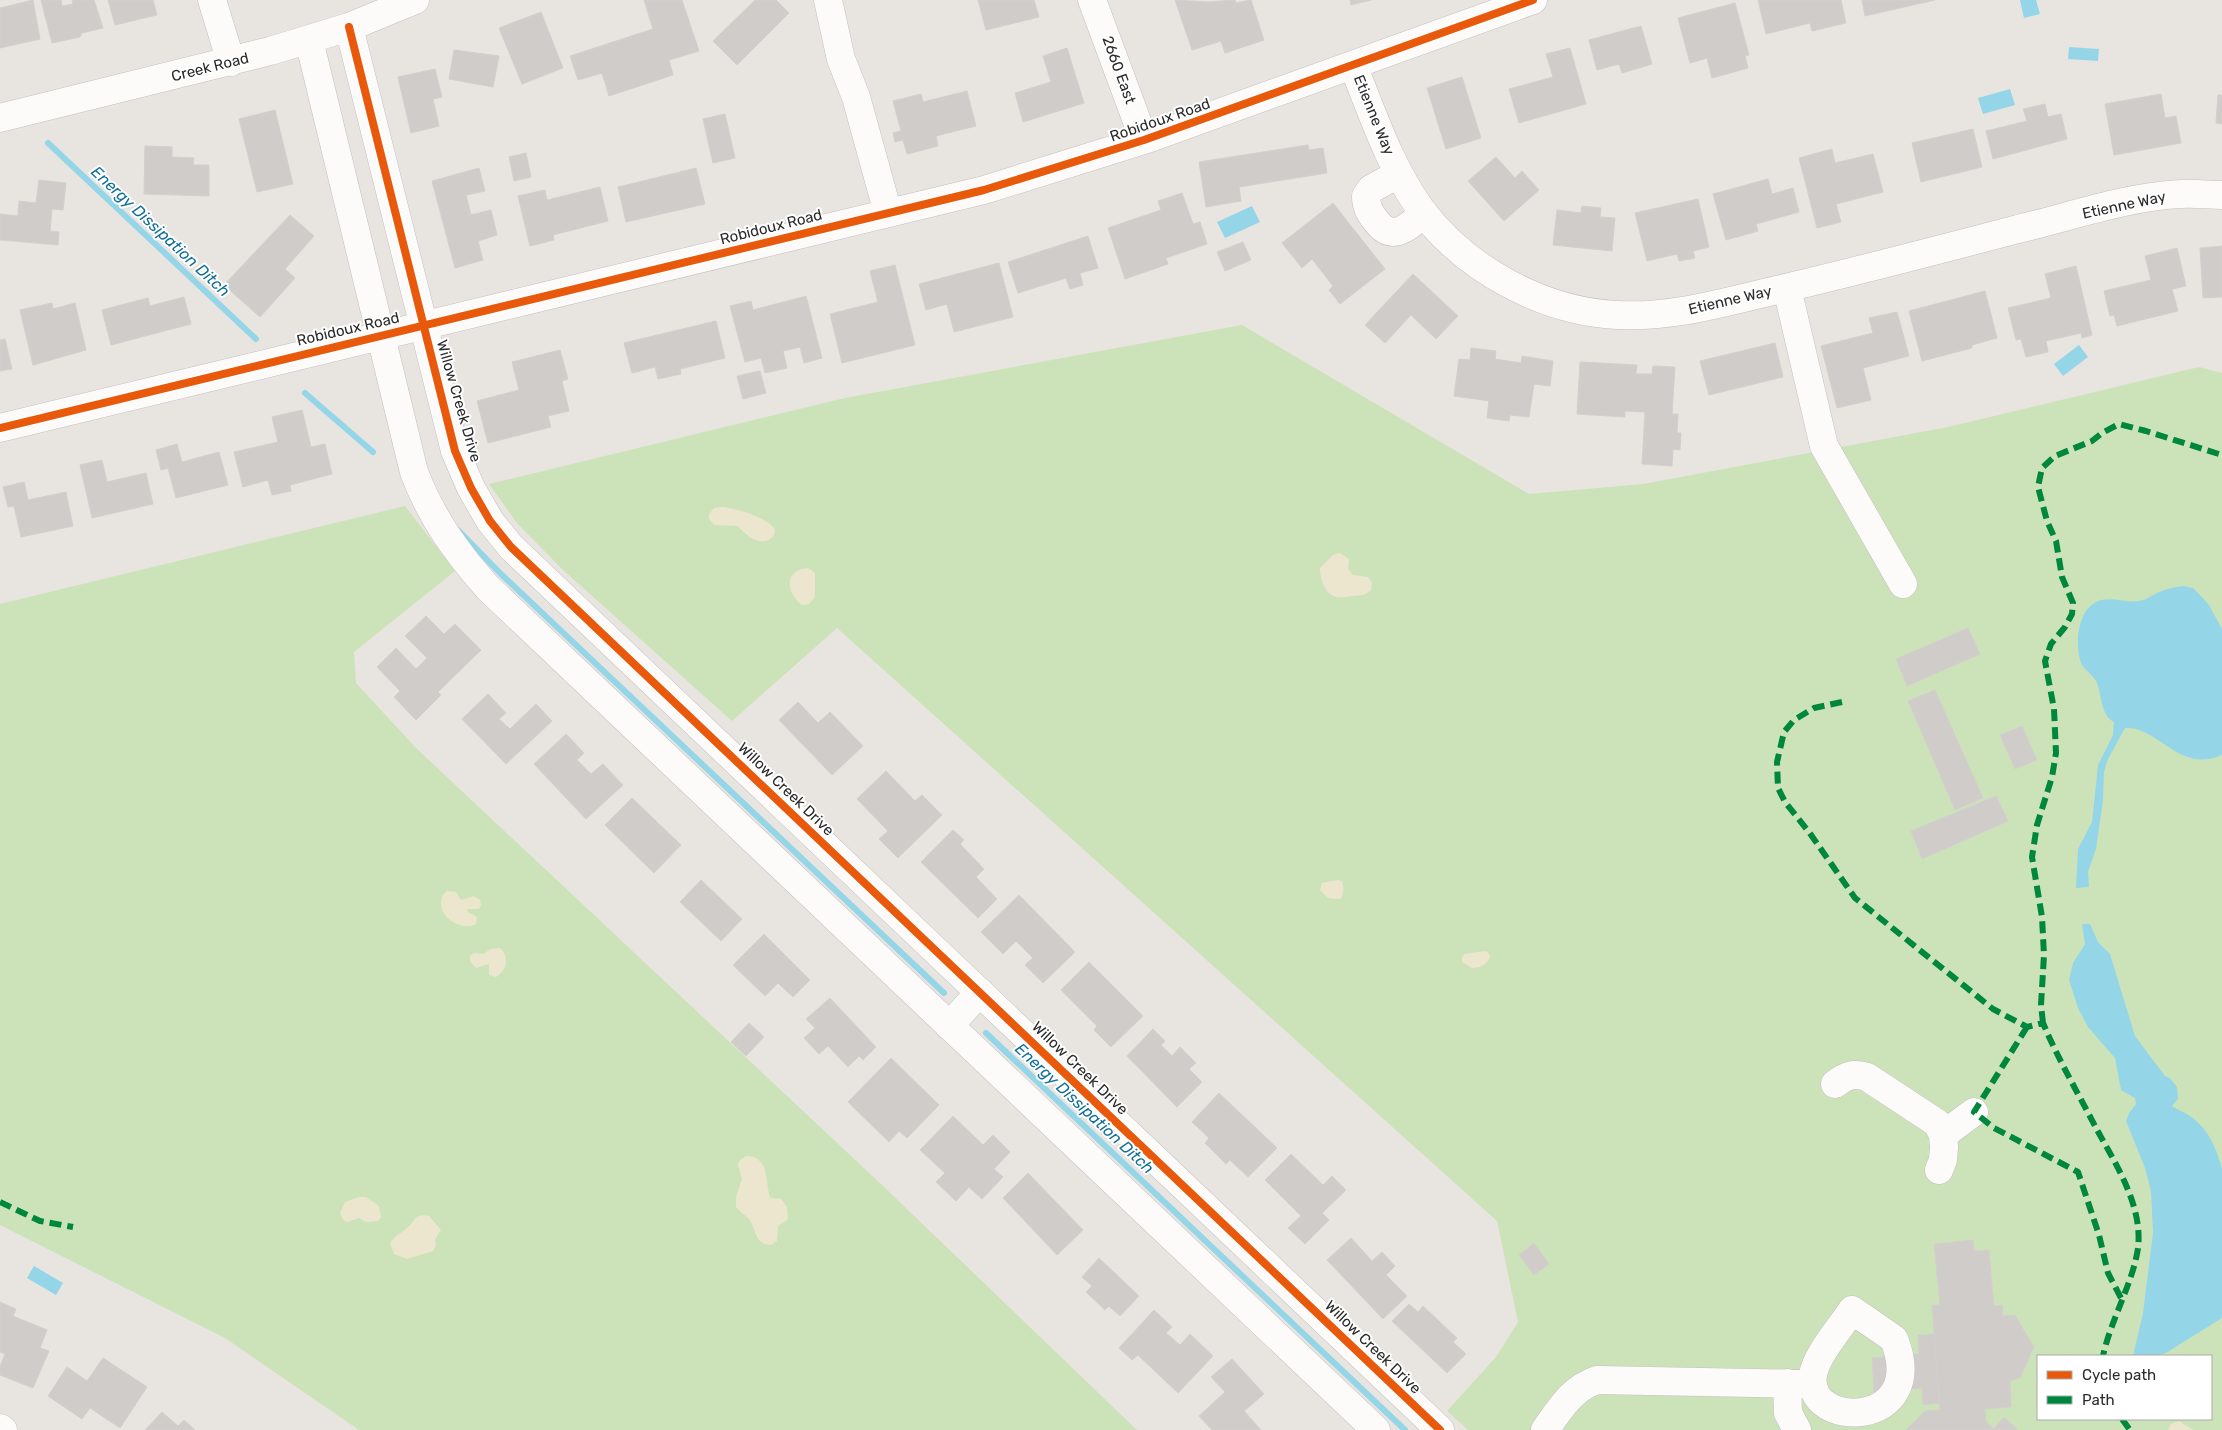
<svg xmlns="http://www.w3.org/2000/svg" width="2222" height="1430" font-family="Rubik,sans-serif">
	<rect width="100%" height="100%" fill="#e8e4e0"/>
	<path fill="#cce3b9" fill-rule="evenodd" d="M 1242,325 L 1529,494 L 1643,484 L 1948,427 L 2199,367 L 2222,373 L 2222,1430 L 1468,1430 L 1447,1411 L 1496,1357 L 1518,1322 L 1497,1221 L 837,628 L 732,721 L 562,569 L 517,523 L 489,484 L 845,398 ZM 2038,1356 L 2211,1356 L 2211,1419 L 2038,1419 Z
		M 405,506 L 455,571 L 354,652 L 356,683 L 416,748 L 882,1185 L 1137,1430 L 359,1430 L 225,1338 L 0,1225 L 0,604 Z"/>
	<path fill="#ece6ce" d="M 723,507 C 737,509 768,517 775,530 L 774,535 L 769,540 C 754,545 747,534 737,526 L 714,525 L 709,519 L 709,514 L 714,508 Z
		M 1340,553 L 1349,559 L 1348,569 L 1353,575 L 1368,577 L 1372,583 L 1371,590 C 1365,596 1361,595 1353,596 C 1348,596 1342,598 1337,597 C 1325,595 1320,579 1320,568 L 1333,555 Z
		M 808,568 L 815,573 L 815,597 L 809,604 L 802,605 C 786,593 783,570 808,568 Z
		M 1338,880 L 1342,881 C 1344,888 1344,894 1340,899 L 1328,898 L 1320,890 L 1322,883 Z
		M 447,891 L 456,892 L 461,900 L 474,896 L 480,900 L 481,905 L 479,909 L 467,909 L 468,912 L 477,917 L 476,924 C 457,934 428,907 447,891 Z
		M 500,948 C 510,957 507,970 496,977 L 489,975 L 489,964 L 476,968 L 470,961 L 470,956 L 474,953 L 484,954 L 490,949 Z
		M 1486,951 L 1490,955 C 1489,964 1480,968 1472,968 L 1462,962 L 1462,958 L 1464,954 Z
		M 746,1156 C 770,1156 765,1182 770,1198 L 781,1199 L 787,1207 L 788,1219 L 778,1226 L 777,1241 L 771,1245 C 753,1244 757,1228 748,1218 C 744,1214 740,1212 736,1207 L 736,1197 L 742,1179 L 738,1165 L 739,1161 Z
		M 359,1197 L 366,1197 L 379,1206 L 381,1217 L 378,1221 L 366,1222 L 359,1218 L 347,1222 L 343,1220 L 340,1213 L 345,1202 Z
		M 422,1215 L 429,1216 L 441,1230 L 435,1239 L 436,1246 L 433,1251 L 407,1259 L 394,1254 L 390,1243 C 396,1234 401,1234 408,1227 C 414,1222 414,1217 422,1215 Z
		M 2179,1421 L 2193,1430 L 2168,1430 L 2171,1424 Z"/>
	<path fill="#94d6e8" d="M 2020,0 L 2036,0 L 2040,14 L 2024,18 Z
		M 2069,47 L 2099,49 L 2098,61 L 2068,59 Z
		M 2010,89 L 2015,105 L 1983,114 L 1978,98 Z
		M 1252,206 L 1260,222 L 1225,238 L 1217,222 Z
		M 2079,345 L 2088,357 L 2063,376 L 2054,364 Z
		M 2183,586 L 2193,588 L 2200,595 L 2209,605 L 2222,629 L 2222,755 C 2178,774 2159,726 2125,728 L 2107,761 L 2104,772 L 2103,800 L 2096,849 L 2088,872 L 2089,887 L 2076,888 L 2078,849 L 2092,822 L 2098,765 L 2113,735 L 2114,722 C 2100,715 2102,693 2096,681 C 2092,674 2084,670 2081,663 C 2074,643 2078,606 2101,600 C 2115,597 2127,603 2139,601 C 2147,600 2150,596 2157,593 C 2165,589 2174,587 2183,586 Z
		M 2082,924 L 2090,924 L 2098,942 L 2110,954 L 2135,1036 L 2165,1076 L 2170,1078 L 2177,1087 L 2178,1099 L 2172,1106 C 2178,1110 2184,1112 2190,1116 C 2208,1128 2217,1149 2222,1169 L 2222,1318 L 2166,1353 L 2155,1356 L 2133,1356 L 2143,1313 L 2153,1233 L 2151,1191 L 2145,1168 L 2126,1121 L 2129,1113 L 2136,1104 L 2135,1098 L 2121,1090 L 2115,1058 L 2088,1027 L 2078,1008 L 2069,980 L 2073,963 L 2085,944 Z
		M 34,1266 L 63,1283 L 56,1295 L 27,1278 Z"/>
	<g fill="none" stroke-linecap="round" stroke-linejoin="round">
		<path stroke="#94d6e8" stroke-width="6" d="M 48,143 L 256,339
			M 305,393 L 373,452
			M 458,530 L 501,574 L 944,993
			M 986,1033 L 1405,1430"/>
	</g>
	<path fill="#cfccca" stroke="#d3d0cc" d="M 33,0 L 40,39 L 0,48 L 0,8 Z
		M 41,0 L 61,0 L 62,6 L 73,4 L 72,0 L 94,0 L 103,28 L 82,33 L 80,37 L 52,43 Z
		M 108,0 L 153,0 L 157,15 L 115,25 Z
		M 644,0 L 682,0 L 699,51 L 669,60 L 673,75 L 609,96 L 602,73 L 578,80 L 570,56 L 653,29 Z
		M 755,0 L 776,0 L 789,13 L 737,65 L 713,41 Z
		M 978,0 L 1034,0 L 1039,17 L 986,30 Z
		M 1175,0 L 1208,2 L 1235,0 L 1236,3 L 1251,0 L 1264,40 L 1225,53 L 1221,41 L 1192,50 Z
		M 1350,0 L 1371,0 L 1351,5 Z
		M 1758,0 L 1841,0 L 1846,23 L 1812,31 L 1810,23 L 1766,34 Z
		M 1862,0 L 1935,0 L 1865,16 Z
		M 1735,3 L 1749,55 L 1745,56 L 1748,68 L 1712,78 L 1707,58 L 1690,63 L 1678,18 Z
		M 541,12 L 563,68 L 522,84 L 499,28 Z
		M 1641,26 L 1652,64 L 1622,73 L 1619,64 L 1597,70 L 1589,40 Z
		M 1067,48 L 1084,103 L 1023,122 L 1015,93 L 1051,82 L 1043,56 Z
		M 1570,48 L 1586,104 L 1519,123 L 1509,89 L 1553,77 L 1546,54 Z
		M 454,50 L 499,56 L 493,87 L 449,79 Z
		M 435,69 L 442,97 L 433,99 L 439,126 L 411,133 L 398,77 Z
		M 1462,77 L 1481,138 L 1446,149 L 1427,88 Z
		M 967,91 L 976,126 L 936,136 L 938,146 L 907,154 L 903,140 L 895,142 L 893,133 L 901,131 L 893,101 L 921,94 L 923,102 Z
		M 2161,94 L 2165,118 L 2176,116 L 2181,143 L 2114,155 L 2105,104 Z
		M 2218,95 L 2222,95 L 2222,124 L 2216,123 Z
		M 2045,104 L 2048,117 L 2061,114 L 2067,139 L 1993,159 L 1986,131 L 2027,121 L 2023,109 Z
		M 275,110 L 293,184 L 257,192 L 239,119 Z
		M 725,114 L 735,158 L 713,163 L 703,119 Z
		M 1973,129 L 1982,167 L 1921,182 L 1912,143 Z
		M 1308,145 L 1309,150 L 1323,148 L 1327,173 L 1239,187 L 1241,201 L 1206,207 L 1199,162 Z
		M 145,146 L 172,147 L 172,157 L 194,158 L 193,165 L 209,165 L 209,196 L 144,194 Z
		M 1832,149 L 1835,163 L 1873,154 L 1883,192 L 1836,204 L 1841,222 L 1817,228 L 1799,158 Z
		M 526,153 L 531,177 L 514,181 L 509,157 Z
		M 1496,157 L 1515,178 L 1522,171 L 1539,190 L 1504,221 L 1468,181 Z
		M 479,168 L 485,191 L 466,195 L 471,215 L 491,210 L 497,235 L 478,241 L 483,260 L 455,268 L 432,181 Z
		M 696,168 L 705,204 L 626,222 L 618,187 Z
		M 1768,179 L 1772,194 L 1793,188 L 1799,212 L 1756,224 L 1758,231 L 1726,240 L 1713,194 Z
		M 39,180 L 66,183 L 63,210 L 52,209 L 50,231 L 59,232 L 58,245 L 0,240 L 0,214 L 18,216 L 19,201 L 36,203 Z
		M 600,187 L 608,221 L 553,235 L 554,240 L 530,246 L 518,196 L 545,190 L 547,200 Z
		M 1182,193 L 1193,224 L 1200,222 L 1207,244 L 1166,258 L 1168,264 L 1125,279 L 1108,228 L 1161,210 L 1158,201 Z
		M 1698,199 L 1709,247 L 1693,251 L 1695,258 L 1679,261 L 1677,254 L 1647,261 L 1635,213 Z
		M 1333,203 L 1385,269 L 1340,304 L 1329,290 L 1333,286 L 1312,259 L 1302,268 L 1282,243 Z
		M 1582,206 L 1601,208 L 1600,217 L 1615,218 L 1612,251 L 1553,245 L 1557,210 L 1581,213 Z
		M 290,215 L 314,236 L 285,269 L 295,278 L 260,317 L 224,285 Z
		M 1088,236 L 1098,268 L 1080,273 L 1083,285 L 1070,289 L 1066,278 L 1018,293 L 1008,262 Z
		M 1243,242 L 1251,260 L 1225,271 L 1217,252 Z
		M 2222,246 L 2222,297 L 2203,298 L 2200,248 Z
		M 2177,248 L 2186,286 L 2172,289 L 2178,311 L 2117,326 L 2114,315 L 2110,316 L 2104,291 L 2151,280 L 2145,256 Z
		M 999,263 L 1013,317 L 954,332 L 947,304 L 926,310 L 919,284 Z
		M 895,265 L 915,345 L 842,363 L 830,314 L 878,302 L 870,271 Z
		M 2076,266 L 2092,335 L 2082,338 L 2081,333 L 2046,341 L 2048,352 L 2026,357 L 2021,339 L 2016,340 L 2008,308 L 2051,298 L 2045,274 Z
		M 1413,274 L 1458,316 L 1436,339 L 1411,315 L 1385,343 L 1365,325 Z
		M 1985,291 L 1997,338 L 1972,345 L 1972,348 L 1922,361 L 1909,311 Z
		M 806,296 L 822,358 L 804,363 L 800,347 L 783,351 L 787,368 L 765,373 L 761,358 L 745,362 L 730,306 L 751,301 L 753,310 Z
		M 184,297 L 191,324 L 111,345 L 102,310 L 148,298 L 150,306 Z
		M 52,303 L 53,309 L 75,303 L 86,350 L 33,365 L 20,310 Z
		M 1897,312 L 1909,356 L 1863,368 L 1871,400 L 1837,408 L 1821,346 L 1873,333 L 1869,318 Z
		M 716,321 L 725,358 L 680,369 L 681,374 L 658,379 L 655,367 L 632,373 L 624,343 Z
		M 5,339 L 12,369 L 0,371 L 0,340 Z
		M 1775,343 L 1783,377 L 1709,395 L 1700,361 Z
		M 1471,348 L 1496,351 L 1495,359 L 1521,363 L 1522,356 L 1553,361 L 1550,386 L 1534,384 L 1529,417 L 1510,415 L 1509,421 L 1487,418 L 1489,401 L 1454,396 L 1459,359 L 1470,360 Z
		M 560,350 L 568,379 L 562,381 L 569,411 L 548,416 L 551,427 L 488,443 L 477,401 L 519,390 L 512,362 Z
		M 1580,362 L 1637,365 L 1636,374 L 1652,374 L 1653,366 L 1675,367 L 1672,414 L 1678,414 L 1677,433 L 1681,433 L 1680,450 L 1673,449 L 1672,466 L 1642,464 L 1645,412 L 1625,411 L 1625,417 L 1577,414 Z
		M 760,371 L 766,393 L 743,399 L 737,376 Z
		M 302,410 L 311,447 L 325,444 L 332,474 L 290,485 L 291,491 L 272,495 L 268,480 L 243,487 L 234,452 L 278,442 L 272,417 Z
		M 177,444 L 182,462 L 219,452 L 228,485 L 176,498 L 168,468 L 161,470 L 156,450 Z
		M 102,460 L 107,482 L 146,473 L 153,504 L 92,518 L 80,465 Z
		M 24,482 L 28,500 L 66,492 L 73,526 L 21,537 L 14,506 L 8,507 L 3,487 Z
		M 426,616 L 444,634 L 455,624 L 481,650 L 438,692 L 441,695 L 416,720 L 394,697 L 400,691 L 377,667 L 396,648 L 416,669 L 427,658 L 405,636 Z
		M 1968,628 L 1980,654 L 1907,686 L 1896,659 Z
		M 1935,690 L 1983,798 L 1955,810 L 1908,701 Z
		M 488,694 L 506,713 L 499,719 L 510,729 L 536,704 L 552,721 L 506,764 L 462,719 Z
		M 798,702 L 818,723 L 830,712 L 863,746 L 832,775 L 779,720 Z
		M 2022,726 L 2037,760 L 2015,769 L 2000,735 Z
		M 566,734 L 584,753 L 577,760 L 591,774 L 603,764 L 623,785 L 586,819 L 534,764 Z
		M 886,771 L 915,801 L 922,795 L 942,815 L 898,858 L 879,839 L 888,831 L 857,799 Z
		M 1996,796 L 2008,821 L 1922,859 L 1911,831 Z
		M 632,798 L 681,845 L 654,873 L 605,825 Z
		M 953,830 L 964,840 L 960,844 L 984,869 L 976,877 L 997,899 L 978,918 L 921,862 Z
		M 701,880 L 742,919 L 721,941 L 680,902 Z
		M 1019,895 L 1075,952 L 1043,983 L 1025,965 L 1033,958 L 1016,941 L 1003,954 L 981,932 Z
		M 764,934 L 810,980 L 793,997 L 778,983 L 765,996 L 733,965 Z
		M 1089,962 L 1143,1016 L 1111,1047 L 1094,1030 L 1097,1026 L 1061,990 Z
		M 830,998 L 876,1047 L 863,1060 L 859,1056 L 848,1067 L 828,1046 L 819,1054 L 804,1038 L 815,1028 L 806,1019 Z
		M 749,1023 L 764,1037 L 746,1056 L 731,1042 Z
		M 1153,1029 L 1165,1041 L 1161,1045 L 1172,1056 L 1180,1047 L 1196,1063 L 1189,1069 L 1202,1082 L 1177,1107 L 1127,1056 Z
		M 891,1058 L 939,1105 L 907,1138 L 899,1131 L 889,1142 L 848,1102 Z
		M 1219,1093 L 1277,1148 L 1248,1177 L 1230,1160 L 1226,1164 L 1205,1143 L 1209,1138 L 1192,1122 Z
		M 953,1116 L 983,1145 L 993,1135 L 1010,1152 L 994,1169 L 1003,1177 L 982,1199 L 969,1187 L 956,1201 L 936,1182 L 945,1173 L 920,1150 Z
		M 1291,1154 L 1323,1185 L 1332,1176 L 1346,1190 L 1322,1213 L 1329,1220 L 1305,1244 L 1288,1228 L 1301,1216 L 1265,1180 Z
		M 1028,1173 L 1083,1230 L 1057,1255 L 1003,1198 Z
		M 1351,1238 L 1372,1261 L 1382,1252 L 1395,1266 L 1386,1275 L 1407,1296 L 1383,1319 L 1327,1260 Z
		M 1973,1240 L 1974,1251 L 1989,1250 L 1994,1306 L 2002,1305 L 2003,1316 L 2015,1315 L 2034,1347 L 2020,1378 L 2010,1381 L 2011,1407 L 1985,1409 L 1986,1422 L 1994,1429 L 2004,1417 L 2018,1430 L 1906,1430 L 1925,1411 L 1940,1410 L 1932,1305 L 1940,1305 L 1934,1244 Z
		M 1534,1243 L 1549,1264 L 1534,1275 L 1519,1255 Z
		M 1099,1258 L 1139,1296 L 1120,1316 L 1109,1306 L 1105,1310 L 1086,1292 L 1092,1286 L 1082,1277 Z
		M 0,1302 L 16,1309 L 13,1316 L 47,1330 L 40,1348 L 49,1351 L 33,1388 L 0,1375 L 0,1366 L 5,1354 L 0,1352 Z
		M 1409,1304 L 1418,1312 L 1423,1306 L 1457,1338 L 1453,1342 L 1466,1354 L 1447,1373 L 1392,1321 Z
		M 1154,1310 L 1172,1327 L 1166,1333 L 1180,1345 L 1190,1334 L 1213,1356 L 1178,1393 L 1138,1355 L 1132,1360 L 1119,1348 Z
		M 1934,1334 L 1940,1403 L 1923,1405 L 1922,1388 L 1874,1392 L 1872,1358 L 1919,1354 L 1918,1335 Z
		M 103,1358 L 147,1387 L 120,1428 L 90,1408 L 82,1419 L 48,1396 L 67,1367 L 87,1381 Z
		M 1232,1359 L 1264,1394 L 1244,1411 L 1261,1430 L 1212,1430 L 1199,1416 L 1225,1392 L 1211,1377 Z
		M 162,1412 L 178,1426 L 184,1420 L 195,1430 L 145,1430 Z"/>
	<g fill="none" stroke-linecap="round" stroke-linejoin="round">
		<defs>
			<path id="minor" d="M 212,0 L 231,62
				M 828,0 L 841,59 L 856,97 L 888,213
				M 1092,0 L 1144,140
				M 349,27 L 455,451 L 471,488 L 490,521 L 511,547 L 1440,1430
				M 309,40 L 414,472 C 431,517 456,552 488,588 L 1376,1430
				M 1353,65 C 1373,115 1390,167 1422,211 C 1467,270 1544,312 1618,315 C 1672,318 1725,302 1777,290 C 1858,271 1938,250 2018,229 C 2069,217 2129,196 2181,194 C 2195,193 2209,195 2222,195
				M 0,118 L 270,51 L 349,27 L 415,0
				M 1398,174 L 1371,189 L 1366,196 C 1366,206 1369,212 1376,221 C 1393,243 1408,227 1424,213
				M 1787,288 L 1824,446 L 1903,584
				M 0,428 L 984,190 L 1144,140 L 1533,0
				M 949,1026 L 980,992
				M 1835,1084 C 1847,1075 1853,1073 1867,1077 L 1937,1123 L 1943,1135 L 1944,1147 L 1943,1160 L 1939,1170
				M 1943,1135 L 1974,1112
				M 1852,1310 L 1894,1339 C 1930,1430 1804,1430 1813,1375 C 1816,1355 1841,1327 1852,1310 Z
				M 1787,1383 L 1788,1413 L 1797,1430
				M 0,1428 L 3,1430
				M 1545,1430 C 1561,1408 1571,1389 1597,1380 L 1812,1384"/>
		</defs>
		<use href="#minor" stroke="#c2c0c1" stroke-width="29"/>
		<use href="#minor" stroke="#fcfbfa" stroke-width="28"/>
		<path stroke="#00873e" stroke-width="6" stroke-dasharray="12 6" stroke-linecap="butt" d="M 1842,702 L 1814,708 L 1794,720 L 1784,732 L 1777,762 L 1778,788 L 1785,802 L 1809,832 L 1855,898 L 1993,1009 L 2027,1027 L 2043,1023 C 2058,1059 2078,1093 2096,1128 C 2115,1163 2143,1205 2138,1248 C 2133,1283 2111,1319 2103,1356
			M 2043,1023 L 2041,1005 L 2044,955 L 2042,917 L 2032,857 L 2037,825 L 2052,777 L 2056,753 L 2054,709 L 2045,661 L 2051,644 L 2065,627 L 2072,614 L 2073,603 L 2062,577 L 2056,541 L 2047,521 L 2038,487 L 2042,468 L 2055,456 L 2092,441 L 2102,433 L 2119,424 L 2146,431 L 2222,455
			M 2027,1027 L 1974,1112 L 1994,1128 L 2078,1172 L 2099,1235 L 2108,1273 L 2121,1298
			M 0,1202 L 40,1221 L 73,1227
			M 2122,1419 L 2130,1430"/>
		<defs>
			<path id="cycleway" d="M 349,27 L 455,451 L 471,488 L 490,521 L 511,547 L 1440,1430
				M 0,428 L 984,190 L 1144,140 L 1533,0"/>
		</defs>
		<use href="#cycleway" stroke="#fff" stroke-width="11"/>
		<use href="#cycleway" stroke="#e8590c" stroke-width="8"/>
	</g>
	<g text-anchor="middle" stroke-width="4" stroke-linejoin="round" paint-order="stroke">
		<g font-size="15" fill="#2a2a2a" stroke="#fff">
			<text transform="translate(210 67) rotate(-14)" y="5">Creek Road</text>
			<text transform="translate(1119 70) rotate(70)" y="5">2660 East</text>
			<text transform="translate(1374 115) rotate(68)" y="5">Etienne Way</text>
			<text transform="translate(1160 120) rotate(-19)" y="5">Robidoux Road</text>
			<text transform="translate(2124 205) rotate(-12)" y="5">Etienne Way</text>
			<text transform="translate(771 227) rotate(-14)" y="5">Robidoux Road</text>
			<text transform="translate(1730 300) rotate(-13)" y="5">Etienne Way</text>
			<text transform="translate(348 329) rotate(-13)" y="5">Robidoux Road</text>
			<text transform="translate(459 401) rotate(74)" y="5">Willow Creek Drive</text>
			<text transform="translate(786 789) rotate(44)" y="5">Willow Creek Drive</text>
			<text transform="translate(1080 1068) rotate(44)" y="5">Willow Creek Drive</text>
			<text transform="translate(1373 1347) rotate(44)" y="5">Willow Creek Drive</text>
		</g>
		<g font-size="16" font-style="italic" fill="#106f98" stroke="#fff">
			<text transform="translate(161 231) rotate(43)" y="6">Energy Dissipation Ditch</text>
			<text transform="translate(1085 1108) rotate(43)" y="6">Energy Dissipation Ditch</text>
		</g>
	</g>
	<rect x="2037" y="1355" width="175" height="65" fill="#ffffff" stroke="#aaaaaa"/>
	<rect x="2047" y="1371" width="25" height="8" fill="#e8590c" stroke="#aaaaaa"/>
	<text x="2082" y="1380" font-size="15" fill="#2a2a2a">Cycle path</text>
	<rect x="2047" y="1396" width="25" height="8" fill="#00873e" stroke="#aaaaaa"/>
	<text x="2082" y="1405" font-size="15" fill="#2a2a2a">Path</text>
</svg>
